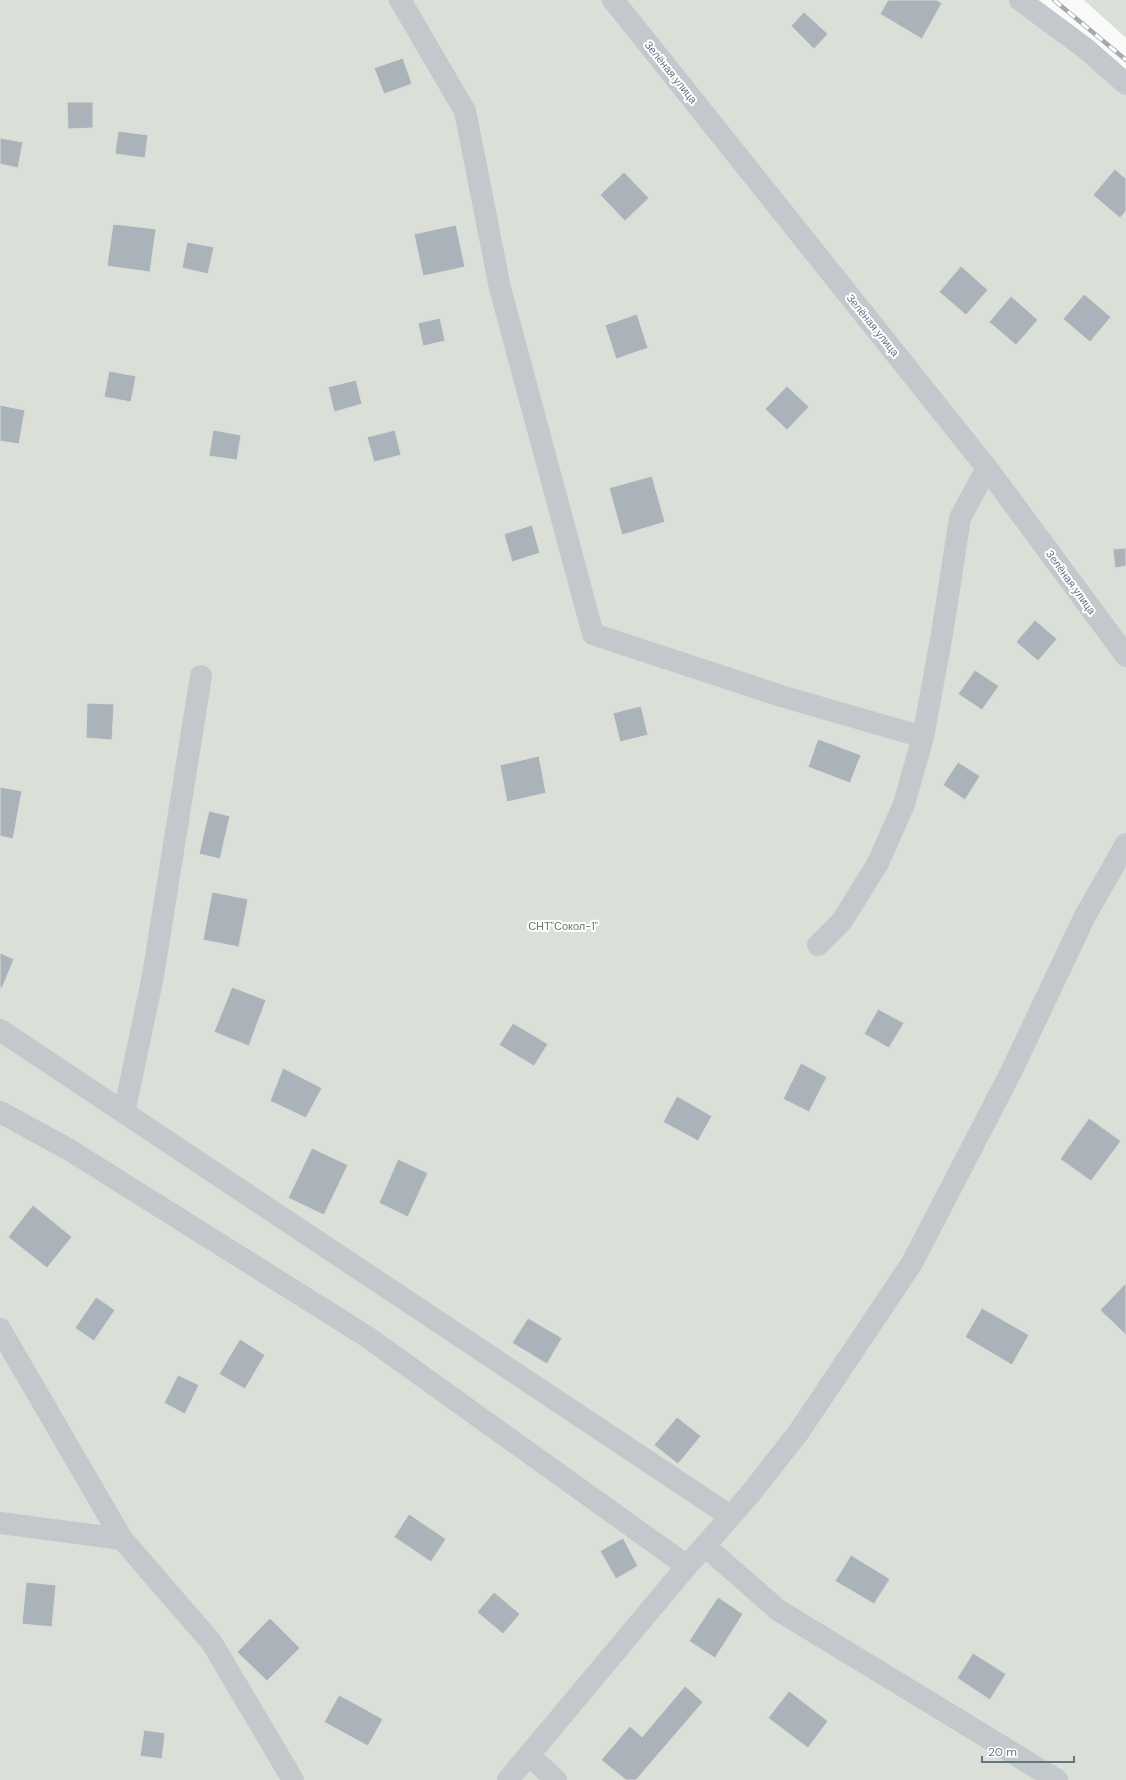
<svg xmlns="http://www.w3.org/2000/svg" width="1126" height="1780" font-family="'DM Sans',sans-serif">
	<rect width="100%" height="100%" fill="#fafaf8"/>
	<path fill="#dadfd7" d="M 0,0 L 1035,0 L 1126,73 L 1126,1780 L 0,1780 Z
		M 1084,0 L 1126,0 L 1126,38 Z"/>
	<path fill="#aab3b9" stroke="#dcdcda" d="M 888,0 L 937,0 L 942,3 L 922,39 L 880,14 Z
		M 804,12 L 828,34 L 814,49 L 791,26 Z
		M 403,58 L 412,84 L 384,94 L 374,68 Z
		M 67,102 L 93,102 L 93,128 L 68,129 Z
		M 118,131 L 148,135 L 145,158 L 115,154 Z
		M 0,138 L 23,142 L 18,168 L 0,164 Z
		M 1115,169 L 1126,179 L 1126,211 L 1120,218 L 1093,195 Z
		M 624,172 L 649,198 L 625,221 L 600,195 Z
		M 113,224 L 156,229 L 150,272 L 107,266 Z
		M 456,225 L 465,267 L 423,276 L 414,234 Z
		M 187,242 L 214,247 L 208,274 L 182,268 Z
		M 961,266 L 988,290 L 966,315 L 939,292 Z
		M 1084,294 L 1111,317 L 1090,342 L 1063,319 Z
		M 1011,296 L 1038,320 L 1016,345 L 989,322 Z
		M 637,314 L 648,348 L 616,359 L 605,325 Z
		M 440,318 L 445,341 L 423,346 L 418,323 Z
		M 109,371 L 136,376 L 131,402 L 104,397 Z
		M 356,380 L 362,404 L 334,412 L 328,387 Z
		M 787,386 L 809,407 L 787,430 L 765,409 Z
		M 0,405 L 25,410 L 19,444 L 0,441 Z
		M 213,430 L 241,435 L 237,460 L 209,456 Z
		M 395,430 L 401,455 L 374,462 L 367,437 Z
		M 652,476 L 665,522 L 622,535 L 609,488 Z
		M 532,525 L 540,553 L 512,562 L 504,534 Z
		M 1126,548 L 1126,566 L 1115,568 L 1113,549 Z
		M 1035,620 L 1057,639 L 1038,661 L 1016,642 Z
		M 975,670 L 999,686 L 982,710 L 958,694 Z
		M 87,703 L 114,704 L 112,740 L 86,738 Z
		M 641,706 L 648,735 L 620,742 L 613,713 Z
		M 818,739 L 861,755 L 850,783 L 808,767 Z
		M 539,756 L 546,793 L 507,802 L 500,765 Z
		M 958,762 L 980,776 L 965,800 L 943,785 Z
		M 0,787 L 22,791 L 13,839 L 0,836 Z
		M 209,811 L 230,816 L 220,859 L 199,854 Z
		M 212,892 L 248,899 L 239,947 L 203,940 Z
		M 0,953 L 14,959 L 2,988 L 0,988 Z
		M 232,987 L 266,1000 L 249,1046 L 214,1032 Z
		M 878,1009 L 904,1023 L 889,1048 L 864,1034 Z
		M 513,1023 L 548,1044 L 534,1066 L 499,1045 Z
		M 801,1063 L 827,1077 L 809,1112 L 783,1099 Z
		M 283,1068 L 322,1088 L 306,1118 L 270,1101 Z
		M 677,1096 L 712,1116 L 698,1141 L 663,1122 Z
		M 1089,1118 L 1121,1141 L 1091,1181 L 1060,1159 Z
		M 312,1148 L 348,1165 L 324,1215 L 288,1198 Z
		M 398,1159 L 428,1173 L 408,1217 L 379,1203 Z
		M 33,1205 L 72,1237 L 47,1268 L 8,1237 Z
		M 1126,1283 L 1126,1335 L 1100,1310 Z
		M 96,1297 L 115,1310 L 94,1341 L 75,1328 Z
		M 982,1308 L 1029,1335 L 1012,1365 L 965,1337 Z
		M 528,1318 L 562,1338 L 547,1364 L 512,1343 Z
		M 240,1339 L 265,1355 L 245,1389 L 219,1374 Z
		M 178,1375 L 199,1385 L 185,1414 L 164,1403 Z
		M 677,1417 L 701,1436 L 678,1464 L 654,1445 Z
		M 409,1514 L 446,1539 L 431,1562 L 394,1537 Z
		M 623,1538 L 638,1566 L 616,1579 L 600,1551 Z
		M 851,1555 L 890,1579 L 874,1604 L 835,1581 Z
		M 26,1582 L 56,1585 L 52,1627 L 22,1624 Z
		M 494,1592 L 520,1614 L 503,1634 L 477,1612 Z
		M 718,1597 L 743,1614 L 715,1658 L 689,1641 Z
		M 270,1618 L 300,1648 L 267,1681 L 237,1652 Z
		M 973,1653 L 1006,1674 L 990,1700 L 957,1678 Z
		M 685,1686 L 703,1702 L 636,1780 L 626,1780 L 601,1760 L 630,1726 L 642,1737 Z
		M 789,1691 L 828,1721 L 808,1748 L 768,1718 Z
		M 339,1695 L 383,1719 L 368,1746 L 324,1722 Z
		M 144,1730 L 165,1733 L 162,1759 L 140,1756 Z"/>
	<g fill="none" stroke-linecap="round" stroke-linejoin="round">
		<path stroke="#c3c8cc" stroke-width="22" d="M 400,0 L 465,111 L 500,288 L 593,634 L 781,696 L 923,737 L 942,634 L 960,518 L 987,468
			M 613,0 L 987,468 L 1126,656
			M 1020,0 L 1085,48 L 1126,84
			M 818,945 L 842,921 L 878,863 L 904,804 L 923,737
			M 0,1030 L 730,1516
			M 0,1112 L 68,1149 L 366,1336 L 687,1566
			M 124,1113 L 153,976 L 201,676
			M 0,1329 L 122,1539 L 212,1643 L 293,1780
			M 0,1523 L 122,1539
			M 705,1546 L 778,1610 L 1057,1780
			M 529,1755 L 556,1780
			M 508,1780 L 687,1566 L 751,1493 L 798,1433 L 912,1263 L 1011,1072 L 1085,916 L 1126,844"/>
		<defs>
			<path id="rail" d="M 1054,0 L 1126,60"/>
		</defs>
		<use href="#rail" stroke="#a2aab0" stroke-width="4.5"/>
		<use href="#rail" stroke="#fff" stroke-width="3" stroke-dasharray="9" stroke-linecap="butt"/>
	</g>
	<g text-anchor="middle" stroke-width="4" stroke-linejoin="round" paint-order="stroke">
		<g font-size="11" fill="#657683" stroke="#fff">
			<text transform="translate(671 72) rotate(51)" y="4">Зелёная улица</text>
			<text transform="translate(873 325) rotate(51)" y="4">Зелёная улица</text>
			<text transform="translate(1071 582) rotate(54)" y="4">Зелёная улица</text>
		</g>
		<g font-size="11" fill="#687a64" stroke="#fff">
			<text x="563" y="930">СНТ"Сокол-1"</text>
		</g>
	</g>
	<path d="M982 1756v6h92v-6" fill="none" stroke="#657683" stroke-width="2"/>
	<text x="988" y="1756" font-size="12" fill="#657683" stroke="#ffffff" stroke-width="3" paint-order="stroke">20 m</text>
</svg>
